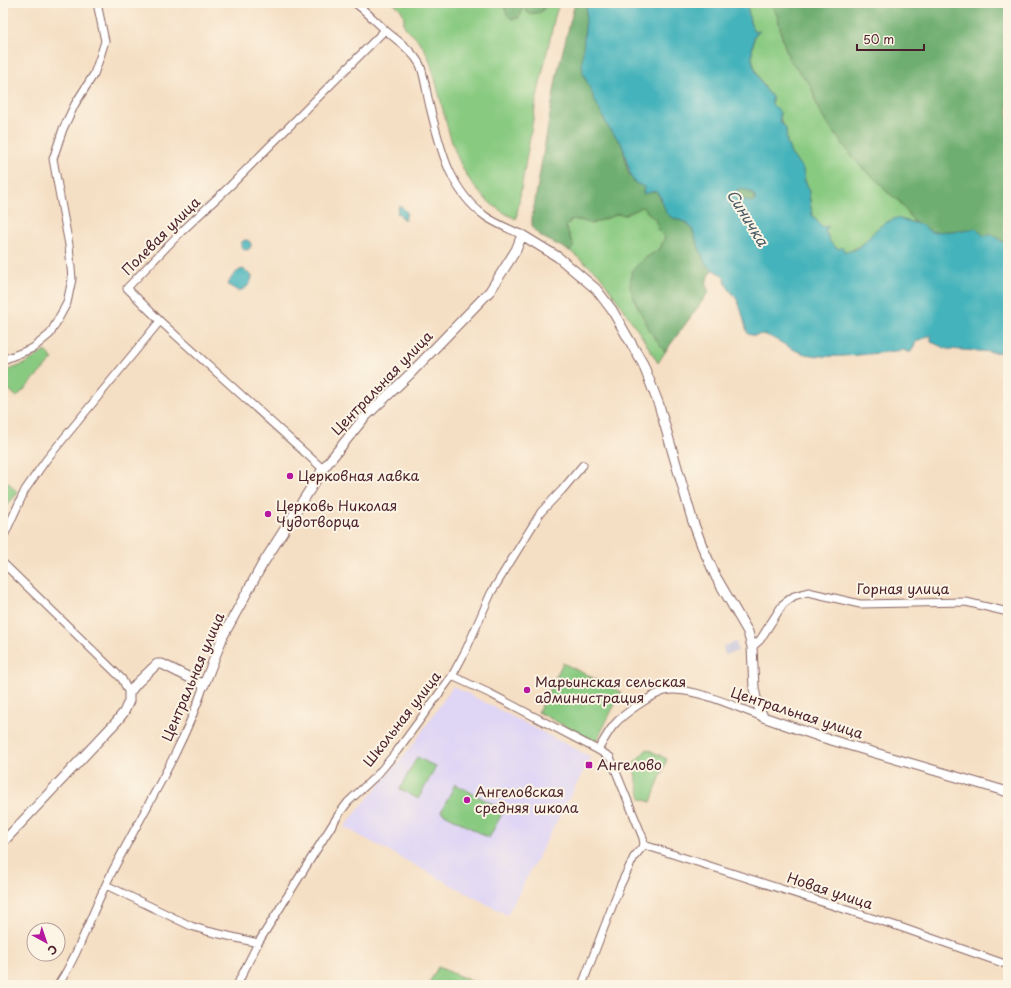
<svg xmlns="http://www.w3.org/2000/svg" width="1011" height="988" font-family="'Playpen Sans',sans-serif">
	<rect width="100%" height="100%" fill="#fcf5e5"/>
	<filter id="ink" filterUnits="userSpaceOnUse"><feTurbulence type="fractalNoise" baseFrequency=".025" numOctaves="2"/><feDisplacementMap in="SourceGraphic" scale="8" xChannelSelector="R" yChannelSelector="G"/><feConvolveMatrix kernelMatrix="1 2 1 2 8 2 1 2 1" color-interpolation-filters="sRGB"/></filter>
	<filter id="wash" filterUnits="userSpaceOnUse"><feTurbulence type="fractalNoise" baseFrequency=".012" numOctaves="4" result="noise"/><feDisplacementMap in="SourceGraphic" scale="16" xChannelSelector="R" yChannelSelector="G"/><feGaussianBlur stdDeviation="0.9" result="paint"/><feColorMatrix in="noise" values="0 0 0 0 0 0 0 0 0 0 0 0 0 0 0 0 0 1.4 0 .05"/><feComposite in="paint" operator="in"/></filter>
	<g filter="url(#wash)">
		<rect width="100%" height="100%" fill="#f5dfc4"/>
		<path fill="#dfd5f5" d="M 453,686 L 591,757 L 507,915 L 344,827 L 415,742 Z"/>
		<path fill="#c3c1db" d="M 736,642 L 738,651 L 725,655 L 723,646 Z"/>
		<path fill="#89ca81" stroke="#6a7456" d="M 392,3 L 505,3 L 505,10 L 523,7 L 529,14 L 541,12 L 548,3 L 559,3 L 554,20 L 536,102 L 516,219 C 447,187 450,119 428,56 C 425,49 420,42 414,36 C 411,33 406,30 404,25 C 403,23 404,21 404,19 C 403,10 399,7 392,3 Z
			M 747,3 L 770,3 L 778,17 L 782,38 L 789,59 L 811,86 L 819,111 L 825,121 L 860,166 L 879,182 L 886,191 L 899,201 L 915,223 L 896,218 L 887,222 L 879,227 L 864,243 L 849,252 L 837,248 L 829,242 L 828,236 L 825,231 L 828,227 L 822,227 L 812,215 L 808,187 L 805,181 L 803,169 L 791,154 L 787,143 L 786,128 L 781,122 L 780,112 L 772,104 L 772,97 C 764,89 751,65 752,54 C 752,48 754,42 754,35 L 759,32 L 754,32 L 750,22 Z
			M 642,207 L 655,219 L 659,231 L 665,237 L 660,249 L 642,260 L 635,301 L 665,352 L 658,363 L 641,335 L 599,274 L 570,251 L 574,247 L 566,227 L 572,219 L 584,221 L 591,224 L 618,214 L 625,215 Z
			M 45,351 L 53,359 L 17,397 L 3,384 L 3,371 C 19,368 32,360 45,351 Z
			M 4,478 L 18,493 L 3,509 L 3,480 Z
			M 563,663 L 621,692 L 596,742 L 538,712 Z
			M 647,749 L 667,759 L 651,802 L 641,799 L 633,764 Z
			M 417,757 L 436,767 L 418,799 L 400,789 Z
			M 455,784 L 504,810 L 489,838 L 441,812 Z
			M 438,967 L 481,985 L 428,985 Z"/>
		<path fill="#6eae6f" stroke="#5c664d" d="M 505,3 L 548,3 L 541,12 L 529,14 L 523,7 L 519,18 L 512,19 C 506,15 505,11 505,3 Z
			M 575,3 L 587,3 L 584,42 L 603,116 L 608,127 L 621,143 L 623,148 L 628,172 L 635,183 L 644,187 L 643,194 L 656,191 L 671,217 L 687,223 L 692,229 L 705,263 L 707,266 L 713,269 L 708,276 L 706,285 L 709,292 L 665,352 L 651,333 L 635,301 L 630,287 L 632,271 L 642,260 L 660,249 L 665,237 L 659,231 L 655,219 L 642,207 L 625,215 L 618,214 L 591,224 L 584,221 L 572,219 L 566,227 L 574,247 L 570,251 L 542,237 L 532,228 L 532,218 L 557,74 Z
			M 770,3 L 1008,3 L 1008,247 L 1000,239 L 990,234 L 984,236 L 976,228 C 961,232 946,231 931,232 L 922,225 L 915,223 L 899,201 L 886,191 L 879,182 L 860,166 L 825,121 L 819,111 L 811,86 L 789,59 L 782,38 L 778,17 Z
			M 741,188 L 752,193 L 755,197 L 755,201 L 750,202 L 739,197 L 737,190 Z"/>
		<path fill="#44b3bb" stroke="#476973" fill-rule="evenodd" d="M 587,3 L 747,3 L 750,22 L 754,32 L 760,31 L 754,36 C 754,42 752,48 752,55 C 751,66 764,89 772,97 L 772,104 L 780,112 L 780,122 L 786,128 L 787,143 L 791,154 L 803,169 L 805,181 L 808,187 L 812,215 L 822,227 L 829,226 L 825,231 C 830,240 829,244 839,249 L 842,247 L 844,251 C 860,254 869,235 879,227 C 884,223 890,221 896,218 L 922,225 L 931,232 C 946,231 961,232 976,228 L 984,236 C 996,232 999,240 1008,247 L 1008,353 L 947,349 L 931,342 L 931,335 L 916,342 L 911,352 L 907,352 L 904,350 C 876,353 832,360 805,354 C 791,350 779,340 766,335 C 758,333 756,337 748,334 C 744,324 743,314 739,304 C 737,297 730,292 727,286 C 725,283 726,281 724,278 C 718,270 709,270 705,263 L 692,229 L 687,223 L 671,217 L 666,213 L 661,198 L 656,191 L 643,194 L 644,187 L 635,183 L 631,177 L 623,148 L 621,143 L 608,127 L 597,105 L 583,73 L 582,63 ZM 741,188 L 752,193 L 755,197 L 755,201 L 750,202 L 739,197 L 737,190 Z
			M 399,206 L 402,207 L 407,212 L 405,220 L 402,219 L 401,215 L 397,213 Z
			M241 245a5 5 0 1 1 10 0a5 5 0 1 1-10 0Z
			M 243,269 L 252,276 C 252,284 245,290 238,291 L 228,285 C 229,279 237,270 243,269 Z"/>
	</g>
	<g filter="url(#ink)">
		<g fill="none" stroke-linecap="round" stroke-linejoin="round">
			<defs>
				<path id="minor" d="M 355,3 C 366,11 374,20 384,29 C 396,40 411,49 419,63 C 424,71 427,96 430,107 C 440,147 449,190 485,216 C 496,224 510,229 522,235
					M 160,321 L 323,469
					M 3,360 L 33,348 L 50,334 L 67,303 L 72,279 L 69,245 L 53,159 L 63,129 L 75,104 L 94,74 L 100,57 L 105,41 L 97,3
					M 3,538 L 25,490 L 46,460 L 160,321 L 127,288 L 180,233 L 231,185 L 385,30
					M 3,563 L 113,670 L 122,679 L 129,693
					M 752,647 L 760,640 L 783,604 L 794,596 L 808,592 L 860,604 L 966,602 L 1008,612
					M 452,676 L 491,694 L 598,750 L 610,757 L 643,838 L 644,845
					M 598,750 C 603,742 607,734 613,726 C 623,714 656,690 672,690 C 698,689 738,708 763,717
					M 644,845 L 900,927 L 1008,965
					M 106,885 L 191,926 L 207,931 L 258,943
					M 58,985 C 80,952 92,911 110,876 C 142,813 181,753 204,685
					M 237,985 L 258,943 L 339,814 L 348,802 L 378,774 L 397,751 L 452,676 L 466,650 L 491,593 L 541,512 L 562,490 L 583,465
					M 582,985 L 620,886 L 634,857 L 644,845"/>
				<path id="tertiary" d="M 3,842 L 117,721 L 124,712 L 129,701 L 129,693 L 137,683 L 157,664 L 162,664 L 204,685 L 223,636 L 262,565 L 323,469 L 364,418 L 409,375 L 490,291 L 516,250 L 522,235 L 558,257 L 596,289 L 612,310 L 643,364 L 659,405 L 692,519 L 702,546 L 716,577 L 748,632 L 752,647 L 754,688 L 757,703 L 763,717 L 821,737 L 1008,792"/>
			</defs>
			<use href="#minor" stroke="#866261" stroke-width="9"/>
			<use href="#tertiary" stroke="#866261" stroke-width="11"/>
			<use href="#minor" stroke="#fff" stroke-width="7"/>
			<use href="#tertiary" stroke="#fff" stroke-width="9"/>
		</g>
	</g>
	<g fill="#b5179e" stroke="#fcf5e5" stroke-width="1.5">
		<circle cx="290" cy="476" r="4"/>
		<circle cx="268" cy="514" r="4"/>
		<circle cx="527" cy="690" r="4"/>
		<rect x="585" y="761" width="8" height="8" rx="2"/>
		<circle cx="467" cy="800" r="4"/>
	</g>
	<g text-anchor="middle" stroke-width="4" stroke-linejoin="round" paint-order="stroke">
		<g font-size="14" fill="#4a1f2b" stroke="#fcf5e5">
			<text transform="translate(161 236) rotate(-45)" y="5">Полевая улица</text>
			<text transform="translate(382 383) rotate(-46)" y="5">Центральная улица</text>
			<text x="903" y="594">Горная улица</text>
			<text transform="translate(193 677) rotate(-67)" y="5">Центральная улица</text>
			<text transform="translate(797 713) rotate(18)" y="5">Центральная улица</text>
			<text transform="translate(402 719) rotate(-52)" y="5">Школьная улица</text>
			<text transform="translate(830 891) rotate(18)" y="5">Новая улица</text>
		</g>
		<g font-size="14" fill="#4a1f2b" stroke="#fcf5e5" text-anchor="start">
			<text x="298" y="481">Церковная лавка</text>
			<text x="276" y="511">Церковь Николая<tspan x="276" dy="16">Чудотворца</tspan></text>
			<text x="535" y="687">Марьинская сельская<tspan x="535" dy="16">администрация</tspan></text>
			<text x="597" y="770">Ангелово</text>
			<text x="475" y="797">Ангеловская<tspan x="475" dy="16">средняя школа</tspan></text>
		</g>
		<g font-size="15" font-style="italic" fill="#485a65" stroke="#fcf5e5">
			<text transform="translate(747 218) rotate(58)" y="5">Синичка</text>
		</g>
	</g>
	<rect width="1011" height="988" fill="none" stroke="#fcf5e5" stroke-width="16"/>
	<g transform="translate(46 942) rotate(140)"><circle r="19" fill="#fcf5e5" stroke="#b59f9b"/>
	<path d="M0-3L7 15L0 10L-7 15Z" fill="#b5179e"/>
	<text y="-6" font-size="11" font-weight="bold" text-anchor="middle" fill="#4a1f2b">С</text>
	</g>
	<path d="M857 44v6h67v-6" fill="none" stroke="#4a1f2b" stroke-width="2"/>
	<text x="863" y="44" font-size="12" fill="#4a1f2b" stroke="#fcf5e5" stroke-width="3" paint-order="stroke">50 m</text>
</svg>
